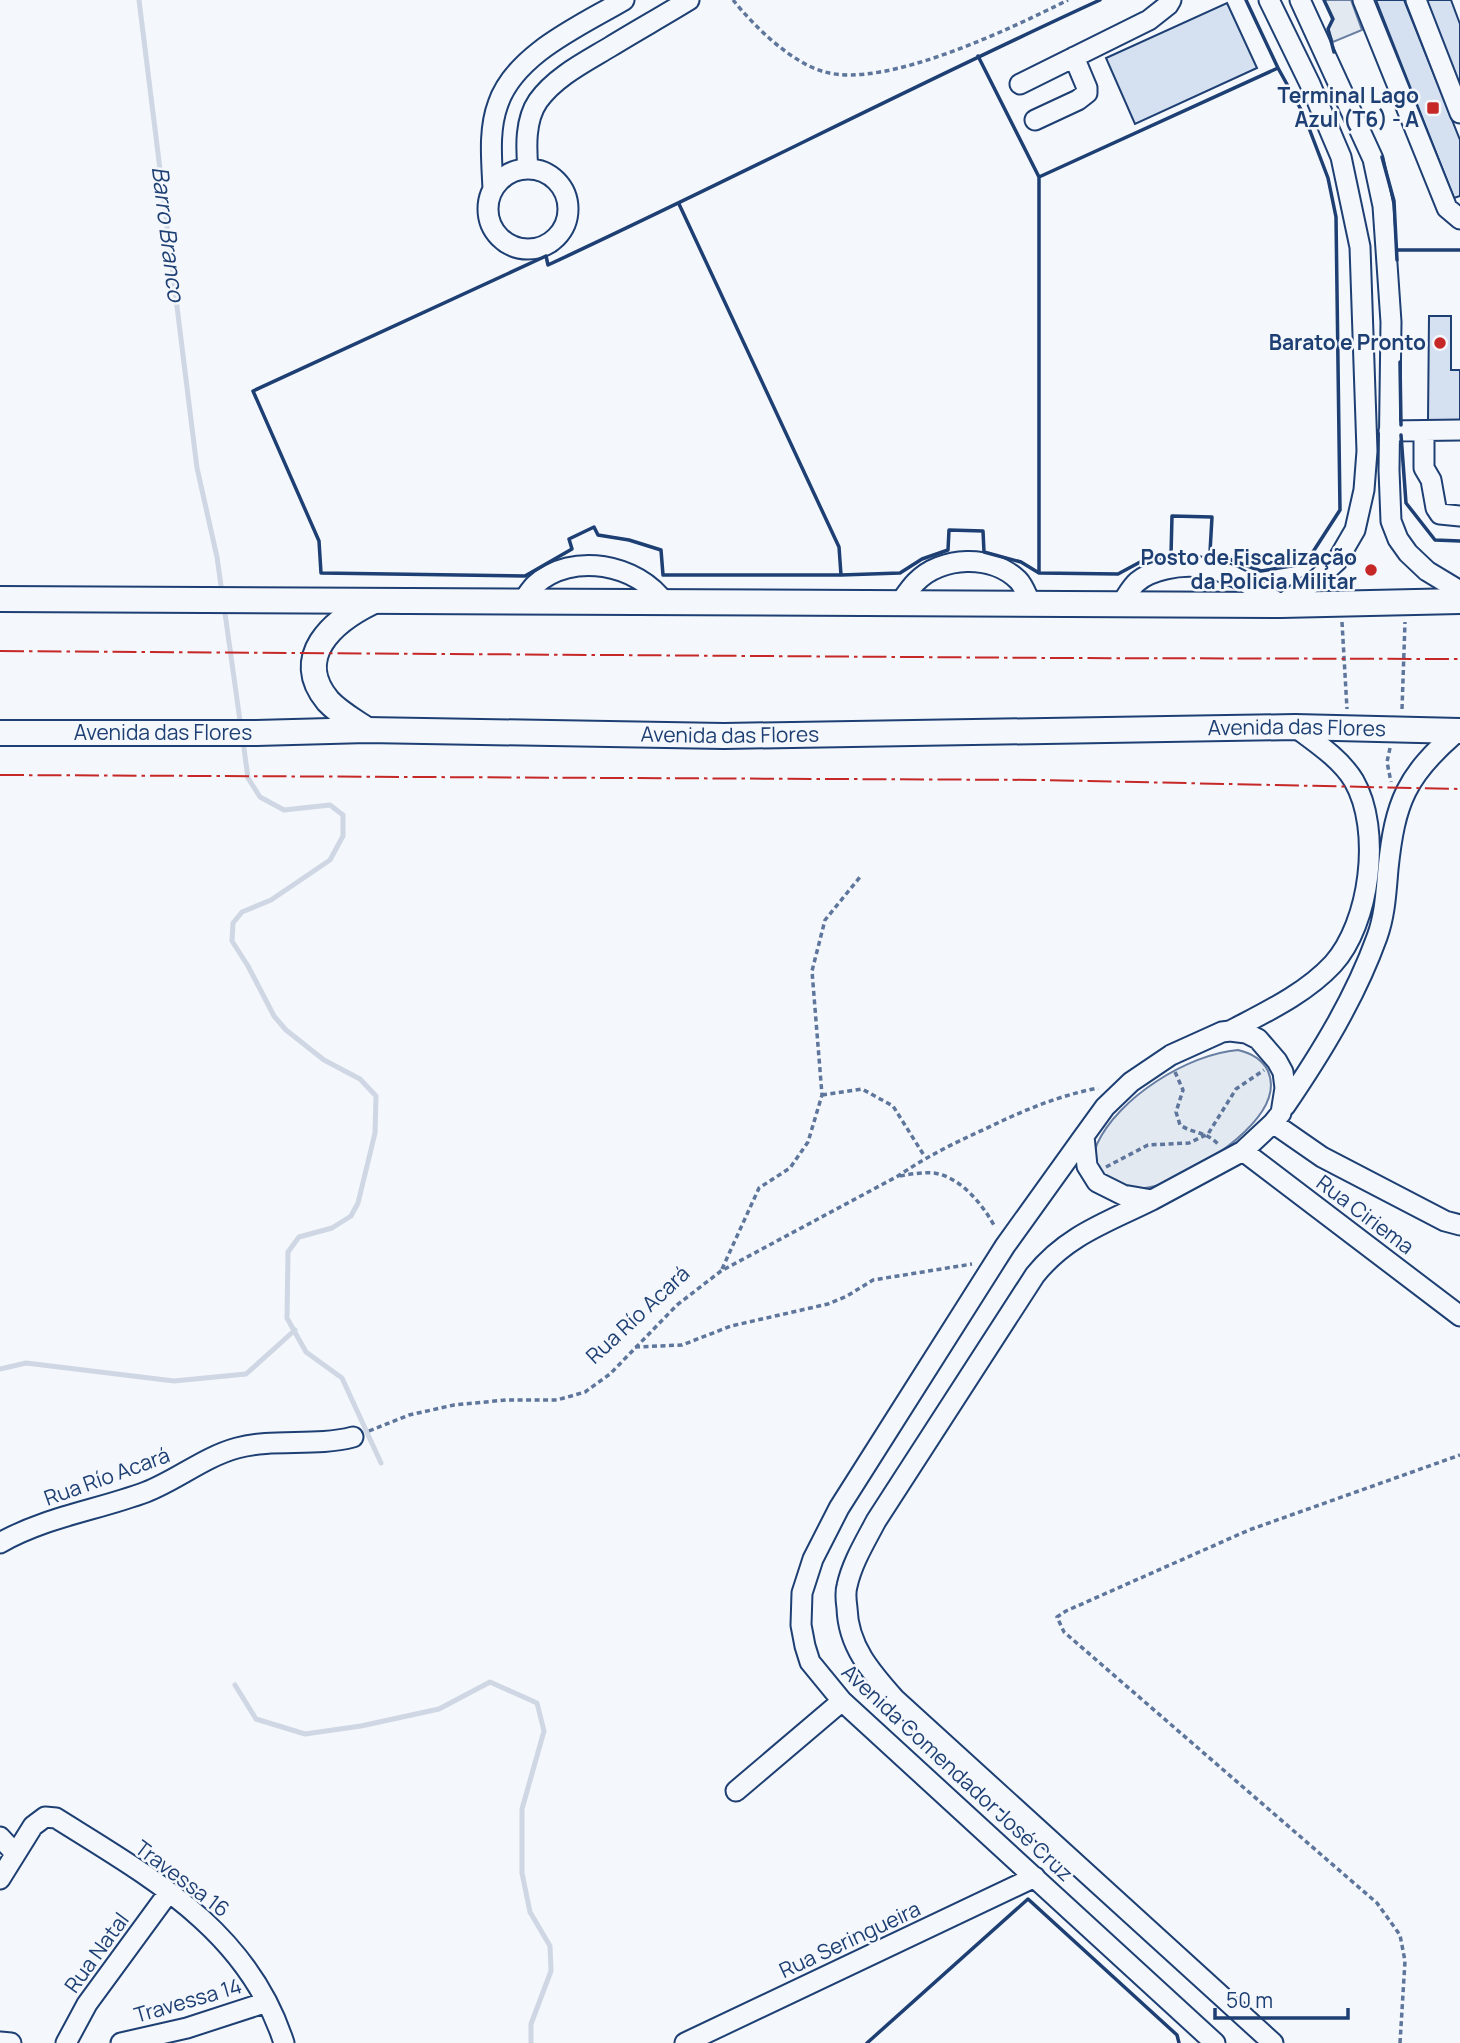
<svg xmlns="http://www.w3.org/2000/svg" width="1460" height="2043" font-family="Manrope,sans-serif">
	<rect width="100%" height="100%" fill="#f4f7fb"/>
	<path fill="#e3e9f0" stroke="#687fa3" stroke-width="2" d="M 1324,0 L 1351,0 L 1362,30 L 1333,42 L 1328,29 L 1332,19 Z
		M 1238,1050 C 1251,1053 1262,1059 1268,1071 C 1288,1117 1198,1170 1165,1183 C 1149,1189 1133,1190 1116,1189 L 1095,1166 C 1095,1159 1094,1151 1097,1144 C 1118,1098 1188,1054 1238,1050 Z"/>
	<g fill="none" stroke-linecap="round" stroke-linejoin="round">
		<path stroke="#cfd7e4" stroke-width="5" d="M 139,0 L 197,468 L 217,557 L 222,593
			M 224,606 L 241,728
			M 243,741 L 248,778 L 260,797 L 284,810 L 330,805 L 343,815 L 343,836 L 330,860 L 271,900 L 242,912 L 233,923 L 232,941 L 248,966 L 274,1016 L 286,1030 L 324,1060 L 360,1079 L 376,1096 L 375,1133 L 358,1203 L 351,1216 L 332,1228 L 299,1237 L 288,1252 L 287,1318 L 306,1352 L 342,1378 L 381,1463
			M 0,1369 L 26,1363 L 174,1381 L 246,1374 L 295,1330
			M 235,1685 L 256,1719 L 305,1734 L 361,1726 L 439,1709 L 490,1682 L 537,1703 L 544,1731 L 522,1809 L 522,1873 L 530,1912 L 550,1946 L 551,1971 L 531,2024 L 531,2043"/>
	</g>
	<path fill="#d5e0f0" stroke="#1d3f73" stroke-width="2" d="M 1376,0 L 1404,0 L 1460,140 L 1460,196 L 1454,198 Z
		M 1424,0 L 1451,0 L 1460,24 L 1460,92 Z
		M 1227,3 L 1257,68 L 1135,124 L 1106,58 Z
		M 1429,316 L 1451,316 L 1451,370 L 1460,370 L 1460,421 L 1428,421 Z"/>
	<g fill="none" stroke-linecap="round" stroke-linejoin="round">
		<defs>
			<path id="minor" d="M 1300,0 L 1373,159 L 1383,206 L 1391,322 L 1389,470 L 1391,521 L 1398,539 L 1408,553 L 1427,571 L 1460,591
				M 1363,0 L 1447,208 L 1460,219
				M 1416,0 L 1460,113
				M 1020,84 L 1149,20 L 1168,5 L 1171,0
				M 1035,120 L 1078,100 L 1087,93 L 1087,88 L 1074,57
				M 528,169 C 526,147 525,120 538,101 C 555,77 585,62 610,47 C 636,31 663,16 689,0
				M488 209a40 40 0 1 1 80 0a40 40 0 1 1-80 0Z
				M 493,190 C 492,162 488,131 498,104 C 515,54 580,26 624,0
				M 1389,431 L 1460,430
				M 1424,431 L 1424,468 L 1431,480 L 1436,508 L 1440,514 L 1460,516
				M 521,603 C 526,597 530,590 535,585 C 572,551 638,564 665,603
				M 899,604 C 905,596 910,588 916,582 C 941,556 992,554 1018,580 C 1024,586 1027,596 1031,604
				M 1121,604 C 1126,597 1131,587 1137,582 C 1145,575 1157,571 1166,569 C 1212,558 1245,581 1281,605 L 1315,581 L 1337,561 L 1355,530 L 1364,490 L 1367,451 L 1360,247 L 1341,157 L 1310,84 L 1269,0
				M 1230,1031 L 1246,1033 L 1258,1039 L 1277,1061 L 1283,1072 L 1285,1088 L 1281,1113 L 1273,1123 L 1243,1151 L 1152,1200 L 1123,1195 L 1097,1182 L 1087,1166 L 1084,1136 L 1105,1107 L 1131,1082 L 1171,1055 L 1222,1032 L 1230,1031 C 1266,1012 1305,994 1333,964 C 1370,923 1382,830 1354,781 C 1341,759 1315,742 1295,727
				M 1285,1106 C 1321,1053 1355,998 1377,937 C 1385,915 1386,892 1388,869 C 1395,802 1406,775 1458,731
				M 1273,1123 L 1322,1157 L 1445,1221 L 1460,1225
				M 1084,1136 L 1005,1246 L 839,1508 L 813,1559 L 802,1593 L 801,1625 L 805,1646 L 810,1662 L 842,1701 L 1215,2043
				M 1243,1151 L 1460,1316
				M 1152,1200 C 1108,1222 1067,1235 1035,1275 L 876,1521 C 865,1542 852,1563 847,1586 C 845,1593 846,1601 847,1608 C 848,1646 871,1672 895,1699 L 1273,2043
				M 0,1543 C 45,1517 98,1510 146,1492 C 177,1480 204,1457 237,1448 C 274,1438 315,1447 353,1437
				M 736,1791 L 842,1701
				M 0,1837 L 15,1853
				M 0,1879 L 33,1826 L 45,1817 L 56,1818 C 150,1877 248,1930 284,2043
				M 0,2042 L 11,2043
				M 66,2043 L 87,2004 L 169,1892
				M 121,2043 L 187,2028 L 267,2002
				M 685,2043 L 1035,1877"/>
			<g id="major">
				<path d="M 0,599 L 1281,605 L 1460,601"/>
				<path d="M 367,730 C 354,721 339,713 328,701 C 291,657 333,621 372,602"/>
				<path id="s1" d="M 0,733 L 256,733 L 367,730 L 724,736 L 1295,727 L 1460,731"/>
			</g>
		</defs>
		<use href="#minor" stroke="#1d3f73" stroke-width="23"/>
		<use href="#major" stroke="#1d3f73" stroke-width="28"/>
		<path stroke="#5e769c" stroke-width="3.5" stroke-dasharray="5 3.5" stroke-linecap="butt" d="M 733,0 C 754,26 791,63 825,72 C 886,89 1012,28 1068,0
			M 1342,622 L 1347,709
			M 1402,709 L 1405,622
			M 1390,748 L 1387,762 L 1391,782
			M 1175,1072 L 1183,1090 L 1176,1112 L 1180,1125 C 1194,1134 1205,1131 1218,1144
			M 822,1095 L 862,1089 L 893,1106 L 925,1157
			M 1106,1167 L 1148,1145 L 1189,1143 L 1208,1134 L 1236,1089 L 1264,1070
			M 900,1176 C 911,1174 923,1172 934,1173 C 961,1177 983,1205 995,1227
			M 722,1269 L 759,1188 L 790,1168 L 808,1142 L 822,1095 L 812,971 L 825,920 L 860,877
			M 635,1347 L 682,1345 L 731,1326 L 828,1304 L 847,1296 L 873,1280 L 972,1264
			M 369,1431 L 409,1415 L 454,1405 L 506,1400 L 557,1400 L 585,1392 L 610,1374 L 677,1305 L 721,1271 L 898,1176 C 926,1157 954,1143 985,1129 C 1022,1111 1057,1096 1098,1088
			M 1400,2043 L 1405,1961 L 1400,1935 L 1377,1903 L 1064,1632 L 1057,1617 L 1066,1611 L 1249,1530 L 1460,1455"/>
		<use href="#minor" stroke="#f4f7fb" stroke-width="19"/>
		<use href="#major" stroke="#f4f7fb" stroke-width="24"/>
		<path stroke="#1d3f73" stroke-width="3.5" d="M 1100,0 C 914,85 733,179 548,265 L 546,256 L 253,391 L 319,541 L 321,573 L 525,576 L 572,549 L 569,539 L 594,527 L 598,535 L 629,540 L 661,550 L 663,575 L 841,575 L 900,573 L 922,559 L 948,550 L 949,530 L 983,531 L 984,552 L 1021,562 L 1039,573 L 1118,574 L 1142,561 L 1171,555 L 1172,516 L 1212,517 L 1210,552 L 1261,571 L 1297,565 L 1309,558 L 1340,510 L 1336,217 L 1328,178 L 1304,115 L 1278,68 L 1246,0
			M 1324,0 L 1333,19 L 1328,29 L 1334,52
			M 978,56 L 1039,177 L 1039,573
			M 1382,157 L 1394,201 L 1397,260
			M 1039,177 L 1278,68
			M 679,204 L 839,547 L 841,575
			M 1397,250 L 1460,250
			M 1400,362 L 1401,425
			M 1401,435 L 1406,503 L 1435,540 L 1460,541
			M 867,2043 L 1028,1899 L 1177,2035 L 1179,2043"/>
		<path stroke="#c62828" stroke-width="2" stroke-dasharray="24 5 3.5 5" stroke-linecap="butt" d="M 0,651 L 1059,658 L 1460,659
			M 0,775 L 1043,780 L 1460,789"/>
	</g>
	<g fill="#c62828" stroke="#f4f7fb" stroke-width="2.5">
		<rect x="1426" y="101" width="14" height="14" rx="3.5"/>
		<circle cx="1440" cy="343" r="7"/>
		<circle cx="1371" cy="570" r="7"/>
	</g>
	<g text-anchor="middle" stroke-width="5" stroke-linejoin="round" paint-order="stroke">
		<g font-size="21" font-weight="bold" fill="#1d3f73" stroke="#f4f7fb" text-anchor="end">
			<text x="1419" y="103">Terminal Lago<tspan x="1419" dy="24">Azul (T6) - A</tspan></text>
			<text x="1426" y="350">Barato e Pronto</text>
			<text x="1357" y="565">Posto de Fiscalização<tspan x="1357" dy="24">da Policia Militar</tspan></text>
		</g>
		<g font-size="21" fill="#1d3f73" stroke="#f4f7fb">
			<text dy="7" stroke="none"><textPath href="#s1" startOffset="1297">Avenida das Flores</textPath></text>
			<text dy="7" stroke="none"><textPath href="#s1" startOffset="163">Avenida das Flores</textPath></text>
			<text dy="7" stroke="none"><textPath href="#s1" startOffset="730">Avenida das Flores</textPath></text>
			<text transform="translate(1365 1215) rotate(37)" y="7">Rua Ciriema</text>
			<text transform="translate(638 1315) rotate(-43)" y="7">Rua Río Acará</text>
			<text transform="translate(107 1477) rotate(-20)" y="7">Rua Río Acará</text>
			<text transform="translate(957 1773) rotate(43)" y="7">Avenida Comendador José Cruz</text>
			<text transform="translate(182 1879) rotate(37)" y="7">Travessa 16</text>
			<text transform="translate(850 1940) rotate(-25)" y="7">Rua Seringueira</text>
			<text transform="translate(97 1953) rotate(-54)" y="7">Rua Natal</text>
			<text transform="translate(188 2001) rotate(-16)" y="7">Travessa 14</text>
		</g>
		<g font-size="23" font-style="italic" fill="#1d3f73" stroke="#f4f7fb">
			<text transform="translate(168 234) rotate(83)" y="8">Barro Branco</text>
		</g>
	</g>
	<path d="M1215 2008v10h133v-10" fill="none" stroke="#1d3f73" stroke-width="3.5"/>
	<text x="1226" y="2008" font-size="21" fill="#1d3f73" stroke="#f4f7fb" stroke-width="5" paint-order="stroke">50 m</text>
</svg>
